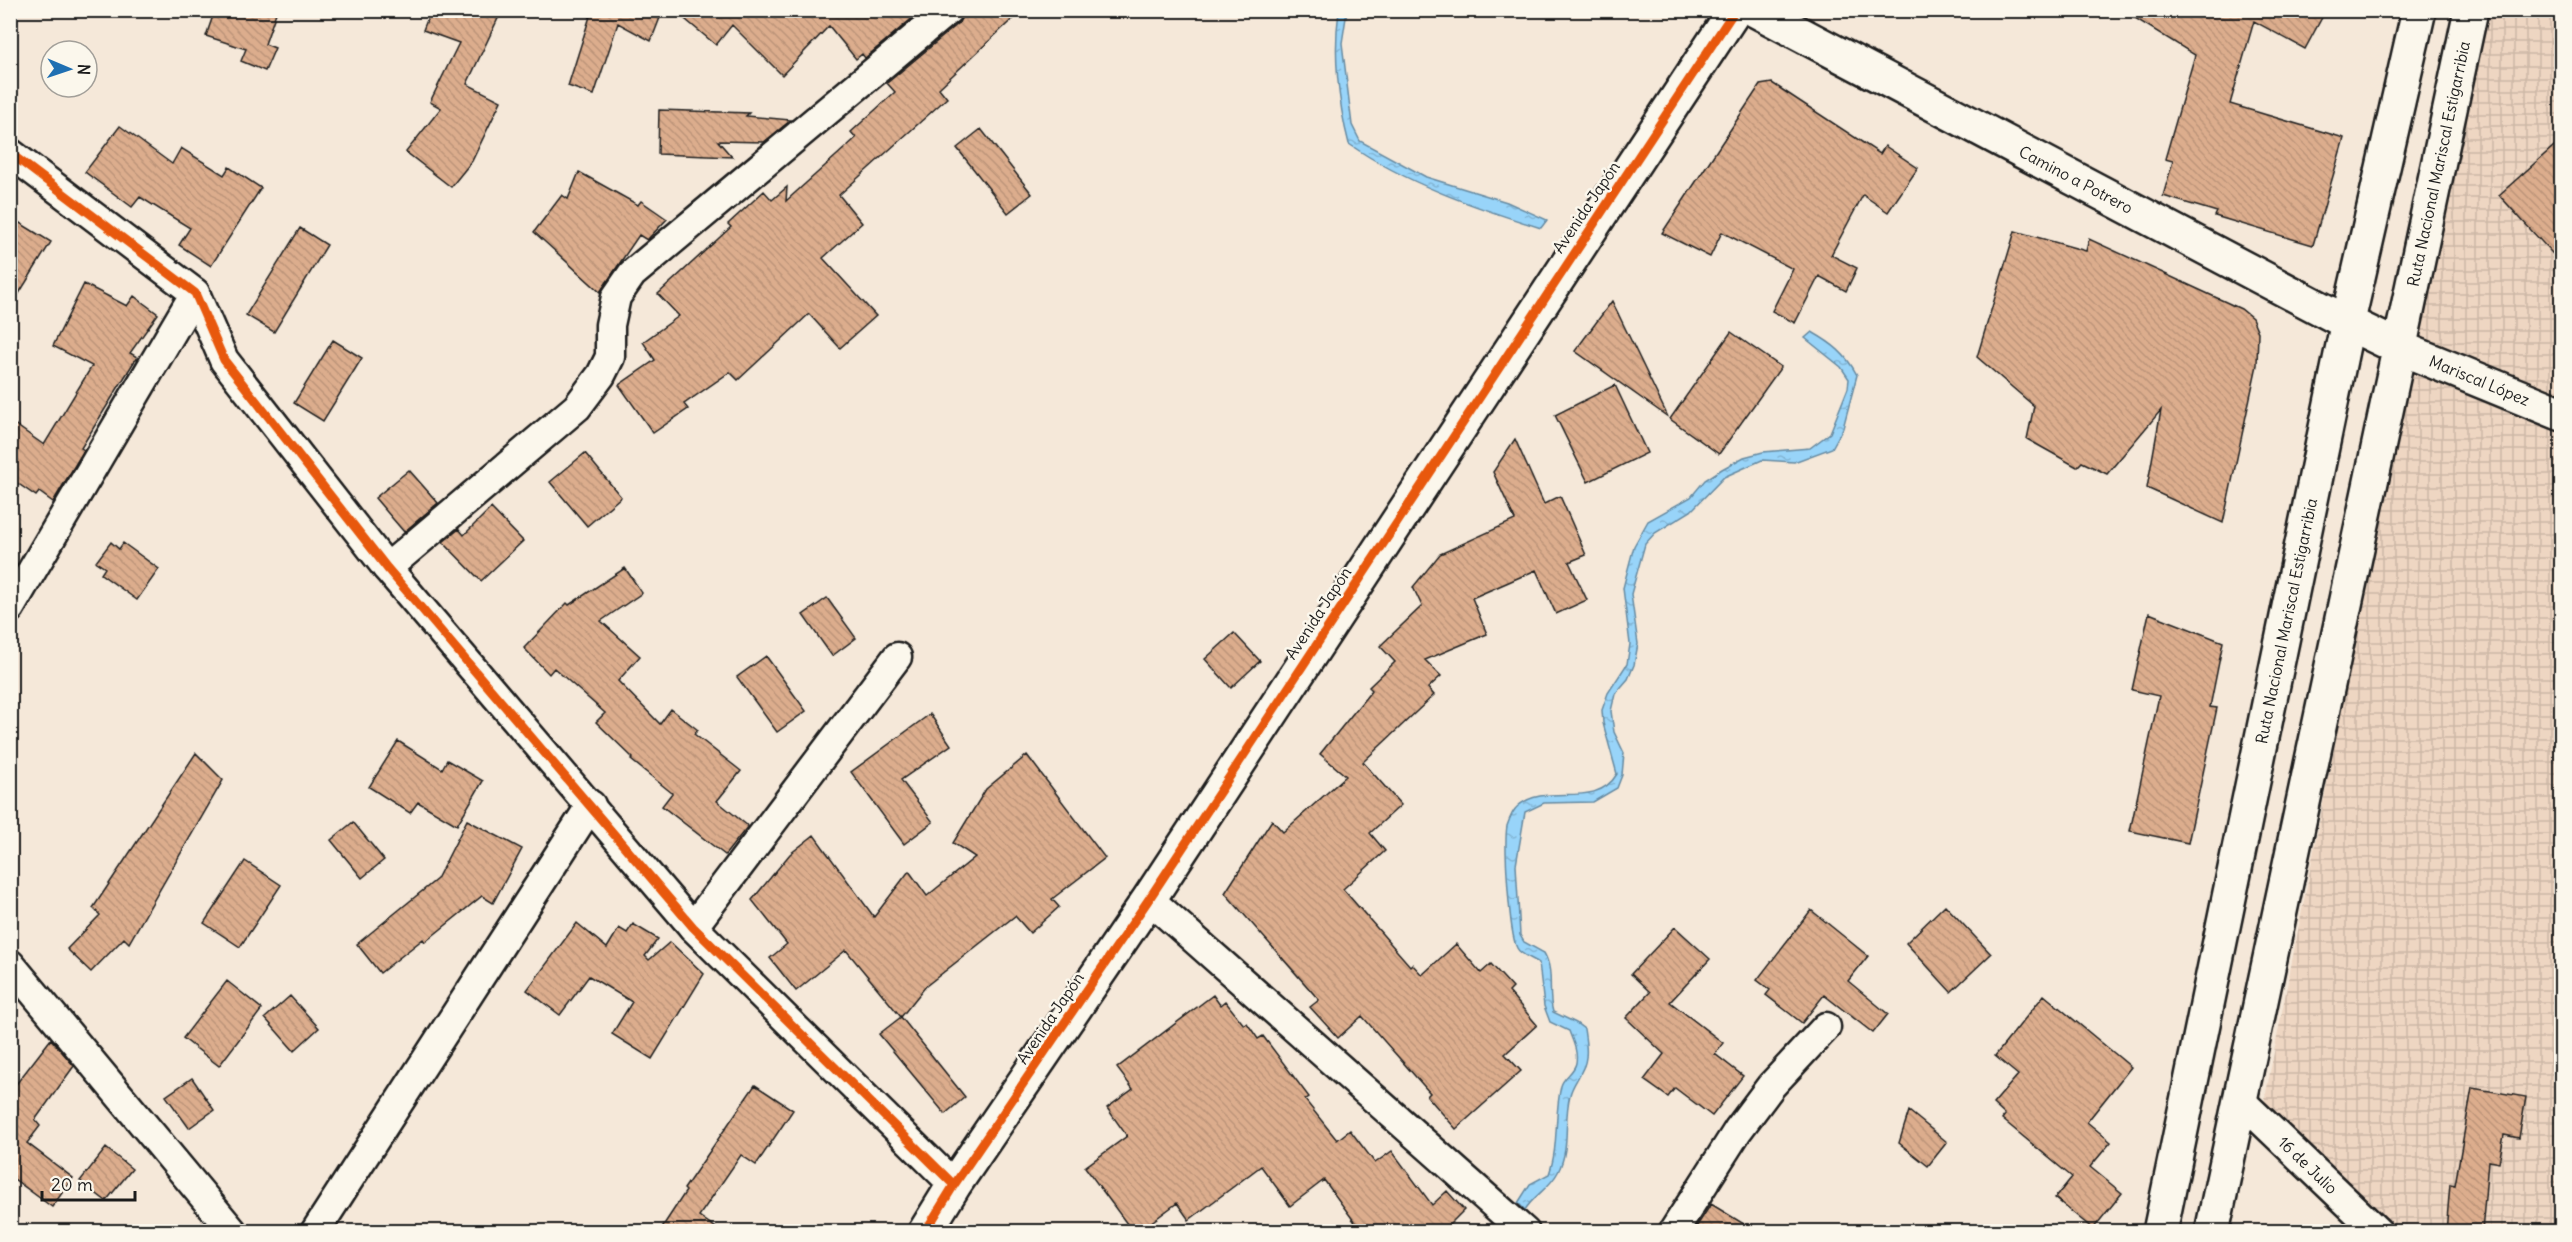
<svg xmlns="http://www.w3.org/2000/svg" width="2572" height="1242" font-family="Delius,sans-serif">
	<defs>
		<pattern id="industrial-grid" width="8" height="8" patternUnits="userSpaceOnUse" patternTransform="scale(1.5)"><rect width="8" height="8" fill="#eed6c2"/><path d="M0 4h8M4 0v8" fill="none" stroke="#ccb7a6"/></pattern>
		<pattern id="water-ripples" width="26" height="14" patternUnits="userSpaceOnUse" patternTransform="scale(1.5)"><rect width="26" height="14" fill="#98d4f9"/><path d="M2 4q2-2 4 0t4 0M15 11q2-2 4 0t4 0" fill="none" stroke="#82b5d5"/></pattern>
		<pattern id="building-back-hatch" width="6" height="6" patternUnits="userSpaceOnUse" patternTransform="scale(1.5)"><rect width="6" height="6" fill="#dcad8d"/><path d="M-1 5l2 2M0 0l6 6M5-1l2 2" fill="none" stroke="#bc9479"/></pattern>
	</defs>
	<rect width="100%" height="100%" fill="#f5e8d9"/>
	<filter id="ink" filterUnits="userSpaceOnUse"><feTurbulence type="fractalNoise" baseFrequency=".0167" numOctaves="2"/><feDisplacementMap in="SourceGraphic" scale="12" xChannelSelector="R" yChannelSelector="G"/><feConvolveMatrix kernelMatrix="1 2 1 2 8 2 1 2 1" color-interpolation-filters="sRGB"/></filter>
	<g filter="url(#ink)">
		<path fill="url(#industrial-grid)" d="M 2489,11 L 2561,11 L 2561,1231 L 2400,1231 L 2264,1103 L 2426,282 Z"/>
		<path fill="url(#water-ripples)" stroke="#668aa1" stroke-width="1.5" d="M 1339,11 L 1347,11 L 1342,43 L 1352,125 L 1360,141 L 1426,177 L 1507,202 L 1547,220 L 1541,228 C 1474,207 1407,184 1349,144 C 1338,102 1333,53 1339,11 Z
			M 1812,332 C 1833,344 1846,354 1857,375 L 1843,428 L 1832,448 L 1794,462 L 1762,460 L 1724,477 L 1691,511 L 1655,533 L 1645,544 L 1631,594 L 1638,644 L 1634,665 L 1628,679 L 1615,694 L 1611,711 L 1614,732 L 1624,753 L 1622,775 L 1617,788 L 1593,802 L 1544,803 L 1525,812 L 1516,865 L 1520,935 L 1524,942 L 1544,953 C 1555,972 1547,993 1553,1012 L 1576,1023 L 1584,1029 C 1586,1043 1589,1058 1582,1070 C 1578,1079 1572,1086 1570,1095 C 1563,1121 1571,1147 1558,1172 C 1550,1188 1534,1195 1525,1210 L 1518,1203 L 1530,1184 L 1549,1174 C 1559,1146 1554,1115 1561,1086 C 1563,1077 1574,1073 1576,1063 C 1578,1051 1573,1042 1569,1031 L 1550,1022 L 1544,1006 L 1539,963 C 1532,958 1520,955 1517,948 C 1509,933 1504,844 1507,826 C 1509,820 1513,810 1518,806 C 1547,781 1595,811 1617,774 L 1603,723 L 1602,710 L 1608,693 L 1627,664 L 1630,644 L 1623,588 L 1634,546 L 1648,521 L 1691,497 L 1705,480 L 1722,469 L 1744,457 L 1763,452 L 1810,448 L 1830,433 L 1848,388 L 1849,379 L 1841,367 L 1805,338 Z"/>
		<path fill="url(#building-back-hatch)" stroke="#1c1c1c" stroke-width="1.5" d="M 215,10 L 277,10 L 265,44 L 275,48 L 265,71 L 241,61 L 246,49 L 206,36 Z
			M 431,10 L 502,10 L 467,84 L 501,101 L 472,161 L 451,187 L 406,152 L 441,108 L 430,102 L 459,43 L 423,30 Z
			M 592,10 L 663,10 L 651,41 L 618,23 L 594,95 L 568,86 Z
			M 674,10 L 922,10 L 865,58 L 862,54 L 856,59 L 829,26 L 782,75 L 732,25 L 716,45 Z
			M 964,10 L 1022,10 L 939,88 L 947,98 L 839,195 L 862,223 L 823,258 L 876,316 L 840,348 L 809,314 L 738,380 L 730,372 L 684,404 L 688,409 L 653,433 L 619,385 L 655,360 L 643,342 L 679,316 L 658,294 L 731,227 L 728,224 L 764,191 L 772,200 L 787,187 L 786,201 L 856,138 L 851,132 L 895,92 L 887,83 L 959,23 Z
			M 2122,10 L 2326,10 L 2305,49 L 2254,21 L 2230,104 L 2344,138 L 2313,245 L 2215,216 L 2217,212 L 2163,196 L 2173,161 L 2165,159 L 2195,55 Z
			M 1772,83 L 1880,154 L 1885,146 L 1918,168 L 1888,212 L 1863,195 L 1831,255 L 1857,268 L 1846,291 L 1819,276 L 1795,323 L 1772,311 L 1793,269 L 1722,232 L 1710,257 L 1662,233 L 1760,85 Z
			M 659,110 L 749,113 L 746,116 L 791,120 L 764,142 L 718,141 L 732,157 L 658,154 Z
			M 120,126 L 172,164 L 181,148 L 224,175 L 229,167 L 261,188 L 211,266 L 179,245 L 190,228 L 140,197 L 132,207 L 85,172 Z
			M 981,129 L 1032,194 L 1008,213 L 957,148 Z
			M 2562,139 L 2562,264 L 2499,195 Z
			M 579,172 L 638,205 L 641,201 L 667,219 L 647,240 L 639,235 L 600,292 L 534,232 L 562,195 L 568,199 Z
			M 10,217 L 51,242 L 10,308 Z
			M 300,228 L 327,245 L 274,332 L 246,315 Z
			M 2015,231 L 2086,251 L 2089,239 L 2241,309 L 2252,318 L 2258,332 L 2257,365 L 2223,523 L 2147,488 L 2161,410 L 2107,474 L 2082,462 L 2077,467 L 2027,439 L 2034,406 L 1977,357 Z
			M 84,284 L 127,306 L 134,296 L 158,314 L 130,353 L 137,357 L 81,448 L 84,450 L 53,502 L 39,492 L 36,496 L 10,478 L 10,421 L 44,445 L 92,366 L 53,346 Z
			M 1612,301 L 1668,417 L 1575,351 Z
			M 1731,332 L 1781,367 L 1719,454 L 1670,419 Z
			M 333,340 L 362,358 L 323,421 L 294,403 Z
			M 1615,385 L 1647,453 L 1588,482 L 1555,415 Z
			M 1515,439 L 1544,504 L 1560,496 L 1586,555 L 1569,562 L 1587,600 L 1556,614 L 1536,570 L 1472,598 L 1487,634 L 1425,660 L 1441,676 L 1428,688 L 1434,695 L 1363,762 L 1401,805 L 1370,833 L 1385,851 L 1343,889 L 1410,966 L 1412,964 L 1422,975 L 1456,944 L 1481,973 L 1491,964 L 1513,988 L 1509,992 L 1537,1025 L 1505,1054 L 1521,1071 L 1456,1129 L 1427,1096 L 1430,1093 L 1362,1016 L 1338,1038 L 1310,1007 L 1319,1000 L 1225,893 L 1272,820 L 1283,832 L 1346,776 L 1320,754 L 1372,690 L 1369,687 L 1395,662 L 1380,646 L 1422,606 L 1413,587 L 1440,554 L 1515,520 L 1493,472 Z
			M 585,453 L 621,497 L 587,526 L 550,482 Z
			M 409,470 L 438,503 L 404,532 L 375,498 Z
			M 491,508 L 523,541 L 481,581 L 443,542 L 459,529 L 464,535 Z
			M 111,542 L 119,549 L 123,543 L 159,569 L 137,600 L 101,574 L 105,568 L 96,562 Z
			M 625,568 L 642,593 L 601,621 L 640,656 L 618,681 L 660,724 L 671,709 L 698,730 L 694,734 L 741,771 L 717,801 L 748,826 L 725,855 L 662,806 L 672,793 L 631,760 L 633,758 L 596,722 L 605,713 L 554,668 L 549,674 L 524,648 L 567,603 L 569,605 Z
			M 827,598 L 856,638 L 832,656 L 803,615 Z
			M 2149,613 L 2223,642 L 2210,707 L 2217,708 L 2188,843 L 2130,831 L 2159,696 L 2132,690 Z
			M 1234,633 L 1260,661 L 1231,688 L 1205,659 Z
			M 766,656 L 806,711 L 777,732 L 737,677 Z
			M 930,714 L 951,745 L 901,780 L 933,822 L 904,844 L 851,772 Z
			M 398,741 L 442,769 L 447,760 L 483,781 L 457,825 L 418,802 L 410,813 L 369,787 Z
			M 196,753 L 223,780 L 129,943 L 124,938 L 91,972 L 67,949 L 100,915 L 93,908 Z
			M 1027,755 L 1105,858 L 1052,899 L 1059,907 L 1030,933 L 1015,916 L 926,986 L 901,1017 L 846,950 L 796,991 L 770,958 L 787,944 L 752,900 L 790,854 L 814,835 L 874,917 L 909,871 L 927,896 L 975,857 L 953,843 L 986,789 Z
			M 467,820 L 522,849 L 493,903 L 482,896 L 425,942 L 423,939 L 380,973 L 357,944 L 437,879 Z
			M 353,822 L 384,860 L 362,878 L 331,840 Z
			M 245,861 L 281,885 L 240,947 L 204,923 Z
			M 1945,905 L 1991,954 L 1951,992 L 1906,943 Z
			M 1811,910 L 1868,956 L 1848,981 L 1888,1014 L 1873,1033 L 1824,995 L 1802,1023 L 1766,995 L 1770,990 L 1757,980 Z
			M 577,923 L 607,948 L 619,928 L 627,933 L 633,924 L 658,939 L 645,956 L 649,960 L 670,942 L 704,974 L 652,1059 L 612,1034 L 632,1002 L 589,976 L 560,1015 L 527,990 Z
			M 1675,927 L 1710,959 L 1670,1002 L 1723,1043 L 1715,1054 L 1743,1076 L 1712,1116 L 1675,1088 L 1668,1097 L 1644,1080 L 1664,1054 L 1626,1018 L 1650,992 L 1631,974 Z
			M 227,981 L 262,1009 L 219,1066 L 183,1038 Z
			M 1213,995 L 1220,1005 L 1225,1001 L 1244,1025 L 1247,1023 L 1258,1039 L 1263,1036 L 1309,1097 L 1305,1100 L 1337,1140 L 1350,1130 L 1375,1163 L 1392,1151 L 1432,1205 L 1447,1191 L 1464,1210 L 1448,1226 L 1452,1232 L 1362,1232 L 1324,1180 L 1290,1206 L 1261,1166 L 1189,1220 L 1177,1203 L 1138,1232 L 1133,1232 L 1085,1167 L 1127,1136 L 1107,1108 L 1133,1089 L 1117,1068 Z
			M 2044,995 L 2131,1067 L 2087,1122 L 2111,1142 L 2090,1167 L 2122,1193 L 2093,1229 L 2055,1198 L 2072,1177 L 2002,1119 L 2005,1115 L 1993,1104 L 2018,1075 L 1995,1056 Z
			M 290,996 L 319,1028 L 294,1051 L 265,1018 Z
			M 901,1017 L 965,1097 L 945,1114 L 879,1034 Z
			M 51,1039 L 74,1066 L 35,1120 L 40,1126 L 27,1143 L 73,1178 L 52,1207 L 10,1176 L 10,1092 Z
			M 192,1078 L 214,1110 L 189,1128 L 166,1096 Z
			M 755,1085 L 793,1110 L 756,1165 L 741,1155 L 699,1216 L 722,1232 L 659,1232 L 686,1191 L 684,1189 Z
			M 2472,1088 L 2526,1097 L 2519,1138 L 2504,1135 L 2499,1163 L 2488,1161 L 2482,1232 L 2446,1232 L 2450,1184 L 2455,1185 Z
			M 1909,1111 L 1947,1142 L 1928,1166 L 1899,1143 Z
			M 106,1148 L 132,1169 L 106,1201 L 80,1181 Z
			M 1711,1204 L 1757,1232 L 1693,1232 Z"/>
		<g fill="none" stroke-linecap="round" stroke-linejoin="round">
			<defs>
				<g id="minor">
					<path d="M 10,153 L 195,293 L 224,360 L 387,568 L 693,927 L 954,1185"/>
					<path d="M 387,568 L 577,407 L 601,375 L 610,357 L 610,325 L 616,297 L 632,274 L 948,10"/>
					<path d="M 10,608 L 195,293"/>
					<path d="M 1149,899 L 1525,1232"/>
					<path d="M 693,927 L 897,657"/>
					<path d="M 10,964 L 233,1232"/>
					<path id="s1" d="M 2240,1100 L 2378,1232"/>
					<path d="M 315,1232 L 591,805"/>
					<path d="M 1673,1232 L 1738,1130 L 1771,1086 L 1826,1027"/>
				</g>
				<g id="tertiary">
					<path id="s2" d="M 1755,10 L 2348,323 L 2398,347 L 2562,414"/>
					<path d="M 925,1232 L 954,1185 L 1149,899 L 1735,10"/>
				</g>
				<g id="trunk">
					<path id="s3" d="M 2160,1232 L 2348,321 L 2419,10"/>
					<path id="s4" d="M 2212,1232 L 2471,10"/>
				</g>
			</defs>
			<use href="#minor" stroke="#1c1c1c" stroke-width="33"/>
			<use href="#tertiary" stroke="#1c1c1c" stroke-width="38"/>
			<use href="#trunk" stroke="#1c1c1c" stroke-width="38"/>
			<use href="#minor" stroke="#fbf7ec" stroke-width="28"/>
			<use href="#tertiary" stroke="#fbf7ec" stroke-width="33"/>
			<use href="#trunk" stroke="#fbf7ec" stroke-width="33"/>
			<defs>
				<path id="cycleway" d="M 10,153 L 195,293 L 224,360 L 387,568 L 693,927 L 954,1185
					M 925,1232 L 954,1185 L 1149,899 L 1735,10"/>
			</defs>
			<use href="#cycleway" stroke="#fbf7ec" stroke-width="13"/>
			<use href="#cycleway" stroke="#e8590c" stroke-width="9"/>
		</g>
	</g>
	<g text-anchor="middle" stroke-width="5" stroke-linejoin="round" paint-order="stroke">
		<g font-size="16" fill="#1c1c1c" stroke="#fbf7ec">
			<text dy="6" stroke="none"><textPath href="#s4" startOffset="1092">Ruta Nacional Mariscal Estigarribia</textPath></text>
			<text dy="6" stroke="none"><textPath href="#s2" startOffset="363">Camino a Potrero</textPath></text>
			<text transform="translate(1586 207) rotate(-56)" y="6">Avenida Japón</text>
			<text dy="6" stroke="none"><textPath href="#s2" startOffset="814">Mariscal López</textPath></text>
			<text transform="translate(1318 613) rotate(-57)" y="6">Avenida Japón</text>
			<text dy="6" stroke="none"><textPath href="#s3" startOffset="624">Ruta Nacional Mariscal Estigarribia</textPath></text>
			<text transform="translate(1050 1018) rotate(-56)" y="6">Avenida Japón</text>
			<text dy="6" stroke="none"><textPath href="#s1" startOffset="94">16 de Julio</textPath></text>
		</g>
	</g>
	<rect width="2572" height="1242" fill="none" stroke="#fbf7ec" stroke-width="36"/>
	<rect x="18" y="18" width="2536" height="1206" fill="none" stroke="#1c1c1c" stroke-width="2" filter="url(#ink)"/>
	<g transform="translate(69 69) rotate(92)"><circle r="28" fill="#fbf7ec" stroke="#a29f99" stroke-width="1.5"/>
	<path d="M0-4.5L10 22L0 15L-10 22Z" fill="#1f6fb2"/>
	<text y="-9" font-size="16" font-weight="bold" text-anchor="middle" fill="#1c1c1c">N</text>
	</g>
	<path d="M42 1191v9h93v-9" fill="none" stroke="#1c1c1c" stroke-width="3"/>
	<text x="51" y="1191" font-size="18" fill="#1c1c1c" stroke="#fbf7ec" stroke-width="4.5" paint-order="stroke">20 m</text>
</svg>
